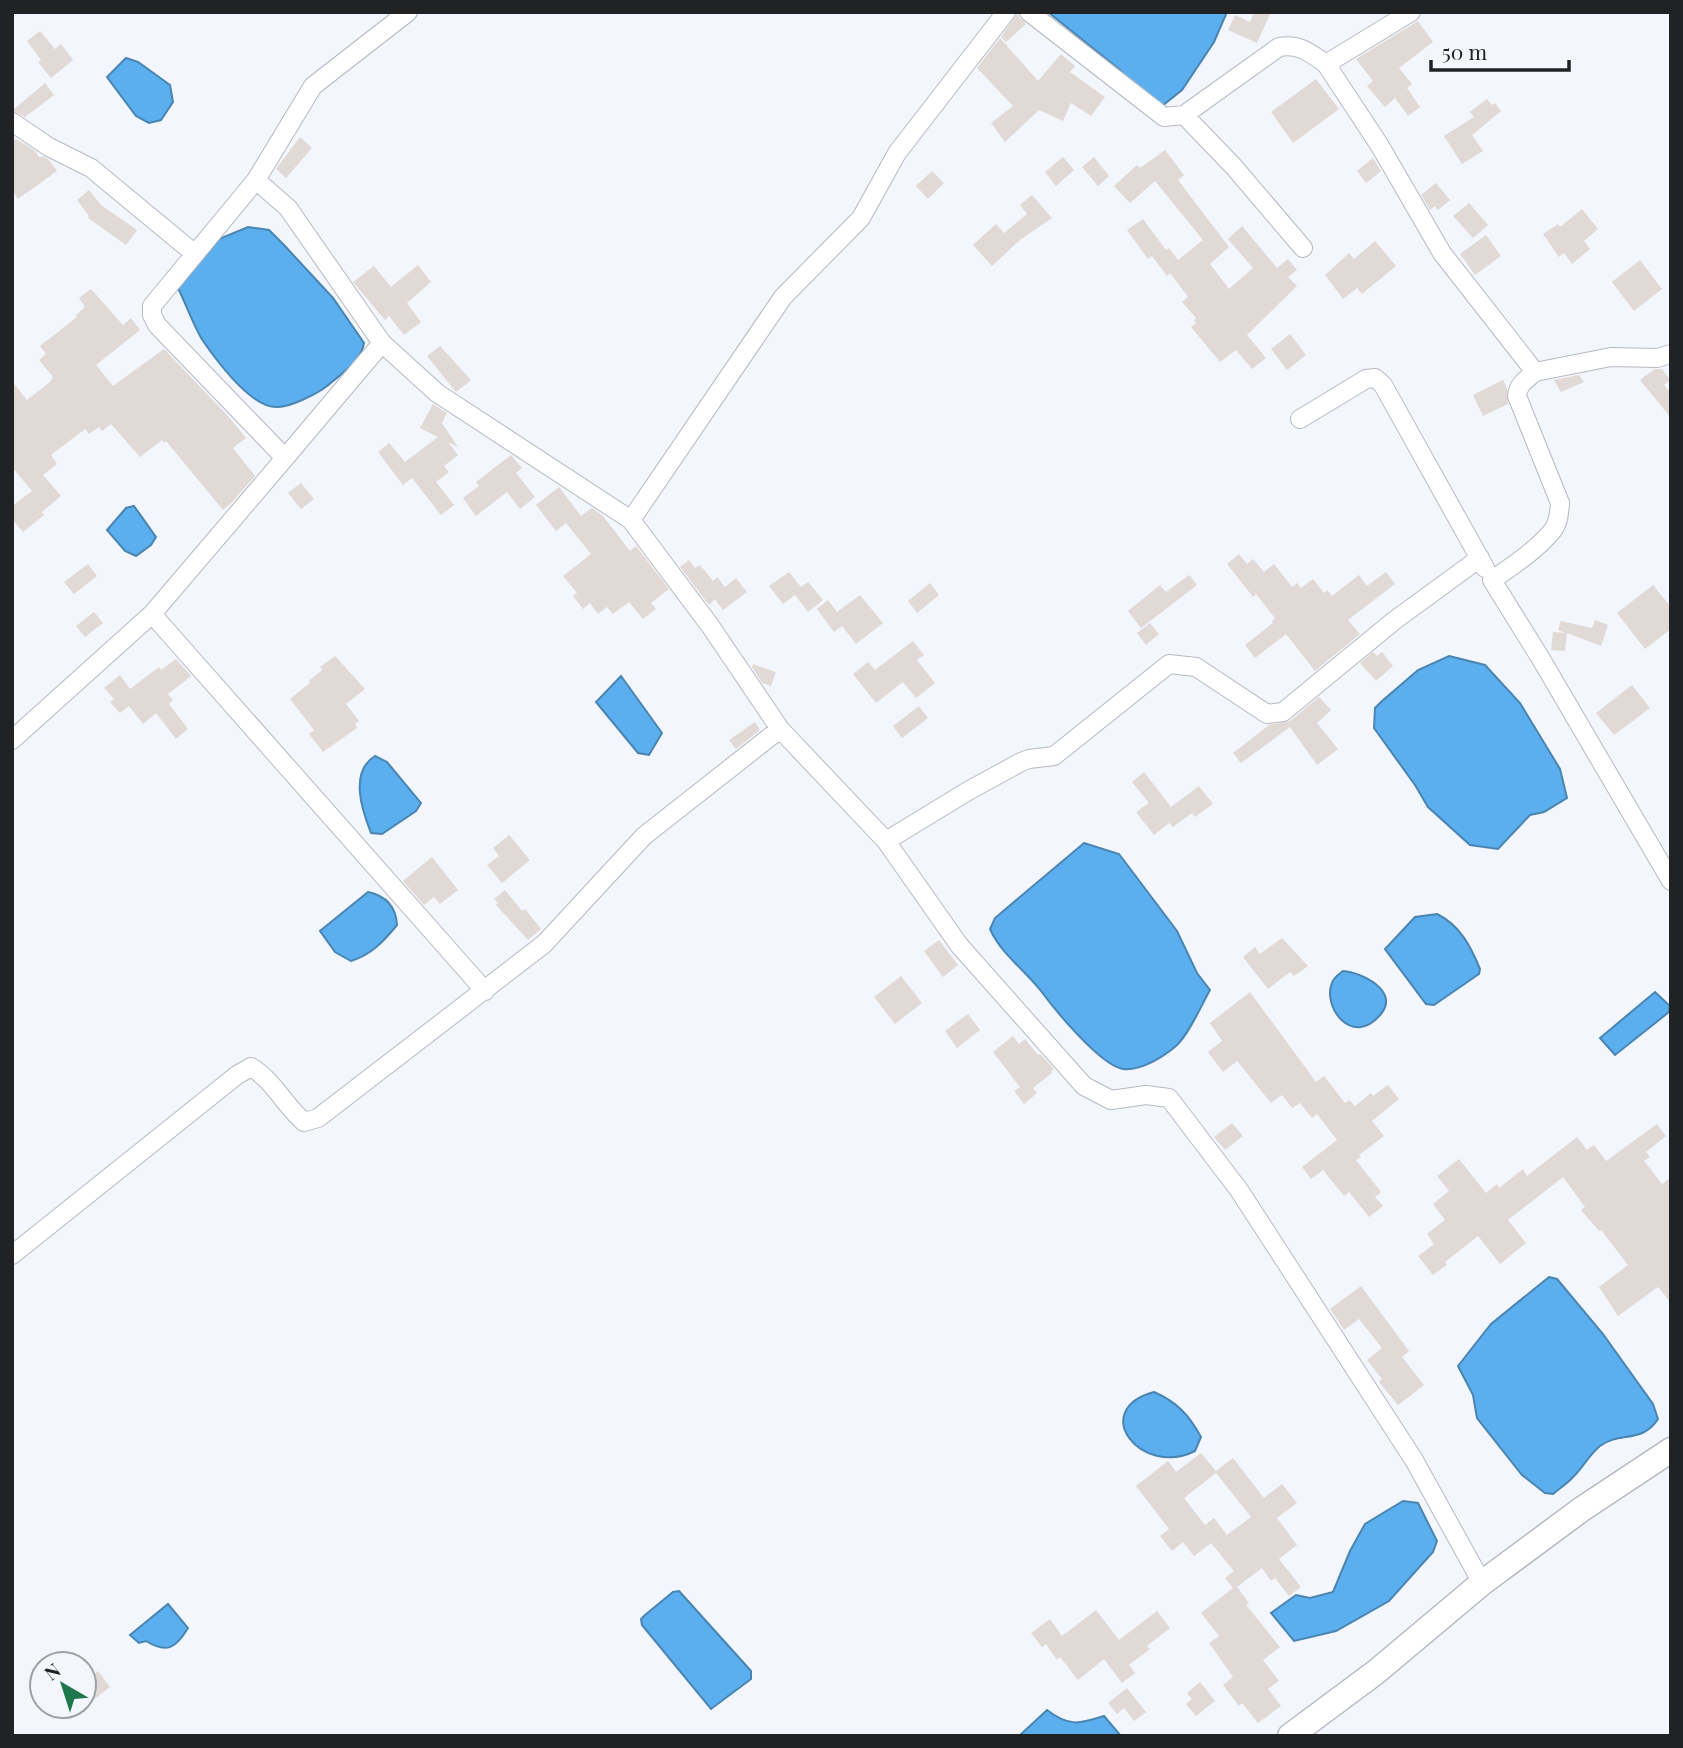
<svg xmlns="http://www.w3.org/2000/svg" width="1683" height="1748" font-family="'Playfair Display',serif">
	<rect width="100%" height="100%" fill="#f3f6fc"/>
	<path fill="#5bafef" stroke="#4a85b2" stroke-width="2" d="M 1048,12 L 1227,12 L 1214,42 L 1182,90 L 1162,106 L 1139,93 L 1120,70 Z
		M 126,58 L 138,62 L 170,85 L 173,102 L 161,120 L 149,123 L 136,116 L 107,77 Z
		M 248,227 L 269,230 L 284,245 L 333,298 L 364,343 C 361,362 342,373 327,386 C 317,394 290,407 278,407 C 252,409 217,361 203,341 C 195,329 185,302 178,288 L 219,239 Z
		M 134,506 L 156,537 L 151,545 L 136,556 L 125,551 L 107,530 L 126,508 Z
		M 1449,656 L 1485,665 L 1520,703 L 1560,769 L 1567,798 L 1544,812 L 1530,815 L 1498,849 L 1470,845 L 1428,807 L 1415,785 L 1374,728 L 1375,708 L 1382,701 L 1418,670 Z
		M 621,676 L 662,733 L 649,755 L 638,753 L 596,702 Z
		M 375,756 L 387,762 L 421,803 L 416,811 L 382,834 L 371,833 C 362,810 349,772 375,756 Z
		M 1084,843 L 1119,854 L 1177,931 L 1197,973 L 1210,990 C 1201,1006 1189,1034 1176,1046 C 1163,1057 1141,1071 1123,1069 C 1100,1065 1055,1010 1041,991 C 1025,970 1001,954 990,929 L 995,918 Z
		M 368,892 C 387,896 396,907 397,925 C 384,941 371,955 351,961 L 335,952 L 320,931 Z
		M 1437,914 C 1460,925 1471,947 1480,969 L 1479,974 L 1434,1005 L 1426,1004 L 1385,949 L 1415,917 Z
		M 1343,971 C 1361,972 1400,991 1381,1014 C 1352,1049 1322,1006 1332,983 C 1334,977 1338,975 1343,971 Z
		M 1655,992 L 1670,1006 L 1669,1012 L 1615,1055 L 1600,1038 Z
		M 1549,1277 L 1557,1279 L 1603,1334 L 1653,1404 L 1658,1419 C 1642,1444 1620,1431 1600,1446 C 1590,1454 1583,1467 1574,1476 C 1568,1483 1560,1488 1553,1494 L 1545,1493 L 1522,1475 L 1477,1418 L 1473,1395 L 1458,1366 L 1491,1324 Z
		M 1154,1392 C 1177,1402 1189,1415 1201,1437 L 1195,1451 C 1141,1478 1088,1410 1154,1392 Z
		M 1403,1501 L 1418,1503 L 1437,1541 L 1433,1552 L 1389,1601 L 1336,1631 L 1294,1641 L 1271,1613 L 1296,1595 L 1310,1598 L 1333,1592 L 1350,1551 L 1365,1524 Z
		M 679,1591 L 751,1671 L 751,1679 L 711,1709 L 642,1625 L 641,1619 L 645,1615 L 673,1592 Z
		M 168,1604 L 188,1628 C 176,1648 167,1654 146,1641 L 139,1643 L 130,1635 Z
		M 1047,1710 C 1069,1727 1079,1724 1104,1716 L 1121,1736 L 1019,1736 Z"/>
	<path fill="#e0d9d5" fill-rule="evenodd" d="M 1018,12 L 1019,17 L 1026,24 L 1006,42 L 1001,37 Z
		M 1254,12 L 1271,12 L 1257,43 L 1228,30 L 1235,15 L 1250,22 Z
		M 1418,21 L 1433,42 L 1399,68 L 1412,84 L 1407,88 L 1420,107 L 1408,116 L 1395,98 L 1385,107 L 1367,86 L 1373,81 L 1356,59 Z
		M 40,31 L 55,49 L 61,44 L 73,60 L 51,78 L 38,62 L 41,60 L 27,41 Z
		M 1000,38 L 1038,81 L 1061,54 L 1075,66 L 1070,72 L 1105,97 L 1091,116 L 1071,103 L 1063,121 L 1039,110 L 1005,142 L 991,123 L 1013,106 L 977,68 Z
		M 1316,79 L 1339,109 L 1293,143 L 1271,112 Z
		M 45,83 L 54,95 L 25,117 L 12,111 Z
		M 1487,99 L 1492,105 L 1495,103 L 1501,111 L 1472,135 L 1483,151 L 1462,164 L 1444,136 L 1474,117 L 1470,112 Z
		M 300,137 L 312,148 L 286,178 L 276,169 Z
		M 16,139 L 34,150 L 40,158 L 42,156 L 48,159 L 57,171 L 18,199 L 12,191 L 12,142 Z
		M 1165,150 L 1184,175 L 1178,180 L 1229,247 L 1210,264 L 1229,289 L 1253,268 L 1228,239 L 1242,226 L 1277,268 L 1288,259 L 1297,270 L 1288,277 L 1297,286 L 1247,335 L 1266,358 L 1252,369 L 1236,350 L 1220,362 L 1191,327 L 1196,323 L 1194,320 L 1196,318 L 1182,302 L 1188,297 L 1170,273 L 1167,276 L 1152,256 L 1148,259 L 1127,230 L 1143,219 L 1166,250 L 1169,248 L 1178,260 L 1203,240 L 1155,181 L 1130,203 L 1114,186 L 1137,165 L 1140,168 Z
		M 1063,157 L 1074,170 L 1056,186 L 1045,172 Z
		M 1094,157 L 1109,176 L 1098,186 L 1082,167 Z
		M 1373,158 L 1381,171 L 1366,183 L 1357,171 Z
		M 932,171 L 944,183 L 928,199 L 916,186 Z
		M 1436,183 L 1450,200 L 1438,210 L 1435,206 L 1430,210 L 1421,195 Z
		M 89,190 L 101,205 L 137,230 L 126,245 L 88,218 L 89,216 L 77,200 Z
		M 1032,195 L 1052,218 L 1020,240 L 992,266 L 973,245 L 996,224 L 1004,233 L 1027,214 L 1020,205 Z
		M 1469,203 L 1488,225 L 1473,238 L 1453,216 Z
		M 1582,209 L 1598,229 L 1584,241 L 1590,249 L 1572,264 L 1564,253 L 1559,257 L 1543,234 L 1558,224 L 1560,227 Z
		M 1486,235 L 1501,256 L 1475,275 L 1460,254 Z
		M 1375,241 L 1396,266 L 1362,294 L 1357,288 L 1343,299 L 1325,275 L 1349,253 L 1354,259 Z
		M 1640,260 L 1662,289 L 1634,311 L 1612,282 Z
		M 418,265 L 431,282 L 407,303 L 421,322 L 404,335 L 389,316 L 385,320 L 353,282 L 374,266 L 391,287 Z
		M 91,289 L 123,325 L 131,318 L 140,330 L 96,365 L 113,386 L 164,349 L 229,417 L 246,438 L 233,448 L 255,476 L 232,502 L 223,510 L 166,441 L 164,443 L 162,440 L 140,457 L 111,424 L 102,431 L 99,427 L 89,434 L 85,429 L 51,455 L 57,464 L 43,475 L 61,496 L 42,512 L 44,515 L 23,532 L 12,519 L 12,506 L 32,491 L 12,467 L 12,381 L 27,400 L 50,382 L 53,377 L 39,360 L 46,354 L 40,346 L 77,317 L 76,315 L 85,307 L 79,298 Z
		M 1290,334 L 1306,355 L 1287,370 L 1271,349 Z
		M 440,346 L 471,380 L 456,392 L 427,356 Z
		M 1655,369 L 1662,369 L 1670,380 L 1664,385 L 1671,394 L 1671,418 L 1640,380 Z
		M 1579,375 L 1584,382 L 1561,392 L 1554,380 Z
		M 1503,380 L 1507,388 L 1508,404 L 1483,416 L 1473,395 Z
		M 433,404 L 447,413 L 442,423 L 458,447 L 448,442 L 458,455 L 444,466 L 449,472 L 436,482 L 454,505 L 441,515 L 412,478 L 403,485 L 378,452 L 389,443 L 405,462 L 438,437 L 420,428 Z
		M 511,455 L 522,468 L 516,473 L 535,497 L 520,509 L 507,492 L 476,516 L 463,498 L 479,486 L 476,482 Z
		M 301,483 L 314,499 L 301,509 L 288,493 Z
		M 559,487 L 581,516 L 592,508 L 603,516 L 630,551 L 636,546 L 669,589 L 651,603 L 656,609 L 643,619 L 629,602 L 613,614 L 607,607 L 598,614 L 590,603 L 583,609 L 573,596 L 577,593 L 563,576 L 591,554 L 566,523 L 556,531 L 536,505 Z
		M 1239,554 L 1247,564 L 1253,559 L 1264,572 L 1274,564 L 1292,587 L 1297,583 L 1301,588 L 1313,579 L 1324,593 L 1327,590 L 1332,596 L 1359,575 L 1367,586 L 1386,572 L 1395,584 L 1348,620 L 1360,634 L 1315,671 L 1286,634 L 1255,658 L 1245,645 L 1273,623 L 1272,621 L 1275,618 L 1256,594 L 1253,597 L 1227,564 Z
		M 689,560 L 695,568 L 700,565 L 713,581 L 717,577 L 725,587 L 736,578 L 747,592 L 723,610 L 715,599 L 709,605 L 680,567 Z
		M 88,564 L 97,576 L 74,594 L 64,582 Z
		M 789,572 L 801,587 L 808,582 L 823,600 L 808,612 L 795,595 L 783,604 L 769,586 Z
		M 1189,575 L 1197,585 L 1141,628 L 1128,611 L 1160,585 L 1166,592 Z
		M 930,583 L 939,595 L 917,613 L 908,601 Z
		M 1653,585 L 1671,607 L 1671,629 L 1645,649 L 1617,613 Z
		M 860,595 L 883,623 L 856,644 L 842,626 L 834,632 L 817,609 L 828,600 L 837,612 Z
		M 94,612 L 103,623 L 85,637 L 76,626 Z
		M 1595,620 L 1608,625 L 1601,646 L 1567,633 L 1565,651 L 1551,650 L 1553,632 L 1566,633 L 1558,630 L 1561,621 L 1592,628 Z
		M 1150,623 L 1159,634 L 1146,645 L 1137,633 Z
		M 913,641 L 924,655 L 917,660 L 935,683 L 916,698 L 903,682 L 876,703 L 853,674 L 868,662 L 875,670 Z
		M 1373,652 L 1377,656 L 1382,652 L 1393,666 L 1376,681 L 1360,663 Z
		M 335,656 L 365,689 L 346,704 L 359,721 L 355,724 L 357,728 L 323,752 L 309,734 L 314,730 L 290,699 L 310,683 L 309,681 L 322,670 L 320,667 Z
		M 176,659 L 191,676 L 168,694 L 173,700 L 169,704 L 188,729 L 176,739 L 156,713 L 143,724 L 129,706 L 120,713 L 110,702 L 114,699 L 104,688 L 120,675 L 130,689 L 159,667 L 161,670 Z
		M 753,664 L 776,672 L 771,686 L 762,683 L 752,667 Z
		M 1632,685 L 1650,708 L 1614,735 L 1596,713 Z
		M 1319,697 L 1331,710 L 1317,723 L 1338,749 L 1317,765 L 1290,727 L 1241,763 L 1233,753 L 1269,725 L 1290,721 Z
		M 919,706 L 928,718 L 902,738 L 893,726 Z
		M 755,722 L 760,730 L 736,749 L 729,740 Z
		M 1144,772 L 1171,807 L 1199,786 L 1213,804 L 1195,817 L 1192,813 L 1173,827 L 1169,823 L 1154,835 L 1136,812 L 1149,803 L 1132,782 Z
		M 509,835 L 530,860 L 502,883 L 487,865 L 499,856 L 493,848 Z
		M 432,857 L 458,890 L 440,904 L 434,897 L 424,905 L 403,881 Z
		M 505,890 L 522,911 L 525,909 L 541,929 L 528,940 L 496,905 L 498,903 L 494,899 Z
		M 1282,938 L 1308,966 L 1294,976 L 1290,972 L 1268,989 L 1243,957 L 1255,947 L 1260,954 Z
		M 939,940 L 958,965 L 943,977 L 924,951 Z
		M 901,976 L 922,1003 L 895,1024 L 874,997 Z
		M 1250,992 L 1316,1082 L 1324,1076 L 1345,1103 L 1349,1100 L 1355,1106 L 1371,1093 L 1373,1096 L 1388,1085 L 1399,1099 L 1372,1121 L 1384,1136 L 1359,1155 L 1361,1157 L 1356,1160 L 1381,1192 L 1375,1197 L 1383,1206 L 1369,1217 L 1349,1192 L 1344,1196 L 1323,1170 L 1311,1179 L 1302,1167 L 1337,1140 L 1317,1114 L 1312,1118 L 1300,1103 L 1292,1108 L 1282,1095 L 1271,1103 L 1237,1061 L 1223,1072 L 1208,1052 L 1222,1041 L 1210,1023 Z
		M 968,1014 L 980,1030 L 957,1048 L 945,1031 Z
		M 1013,1036 L 1019,1044 L 1025,1039 L 1038,1055 L 1040,1054 L 1054,1069 L 1051,1071 L 1052,1073 L 1033,1088 L 1037,1093 L 1024,1104 L 1014,1091 L 1020,1087 L 993,1052 Z
		M 1232,1123 L 1243,1136 L 1225,1150 L 1214,1137 Z
		M 1657,1124 L 1666,1136 L 1646,1152 L 1650,1157 L 1644,1161 L 1662,1184 L 1671,1177 L 1671,1303 L 1658,1287 L 1618,1316 L 1599,1287 L 1628,1265 L 1601,1230 L 1599,1231 L 1581,1210 L 1585,1207 L 1563,1177 L 1508,1220 L 1526,1243 L 1500,1264 L 1478,1236 L 1445,1262 L 1447,1265 L 1433,1275 L 1418,1256 L 1434,1244 L 1427,1234 L 1445,1220 L 1433,1204 L 1449,1191 L 1437,1176 L 1459,1159 L 1486,1193 L 1497,1184 L 1499,1188 L 1523,1169 L 1527,1176 L 1577,1137 L 1587,1150 L 1594,1145 L 1606,1161 Z
		M 1361,1286 L 1409,1351 L 1402,1357 L 1424,1385 L 1398,1405 L 1379,1382 L 1382,1379 L 1367,1360 L 1382,1348 L 1359,1319 L 1344,1330 L 1330,1309 Z
		M 1201,1453 L 1216,1471 L 1233,1458 L 1264,1498 L 1282,1484 L 1297,1503 L 1277,1518 L 1297,1545 L 1279,1559 L 1301,1587 L 1289,1596 L 1275,1578 L 1271,1581 L 1262,1568 L 1237,1587 L 1249,1603 L 1246,1605 L 1280,1647 L 1263,1660 L 1279,1681 L 1268,1689 L 1281,1706 L 1258,1723 L 1242,1703 L 1239,1706 L 1223,1685 L 1233,1677 L 1209,1643 L 1219,1636 L 1201,1613 L 1233,1588 L 1225,1578 L 1234,1571 L 1211,1543 L 1194,1556 L 1183,1542 L 1172,1551 L 1160,1536 L 1169,1529 L 1136,1486 L 1168,1461 L 1176,1472 ZM 1216,1473 L 1251,1517 L 1227,1535 L 1214,1518 L 1205,1525 L 1184,1498 Z
		M 1096,1610 L 1119,1640 L 1157,1611 L 1170,1628 L 1147,1646 L 1150,1649 L 1129,1665 L 1135,1673 L 1122,1683 L 1104,1659 L 1078,1680 L 1060,1657 L 1057,1660 L 1046,1644 L 1042,1647 L 1031,1633 L 1050,1619 L 1062,1636 Z
		M 98,1671 L 110,1687 L 91,1702 L 84,1694 L 84,1683 Z
		M 1200,1682 L 1215,1701 L 1196,1716 L 1186,1704 L 1192,1699 L 1187,1693 Z
		M 1127,1688 L 1146,1712 L 1134,1721 L 1124,1708 L 1117,1714 L 1108,1703 Z"/>
	<g fill="none" stroke-linecap="round" stroke-linejoin="round">
		<defs>
			<path id="street" d="M 1029,12 L 1164,117 L 1184,115 L 1279,47 C 1299,43 1310,53 1326,64 L 1411,12
				M 1326,64 L 1380,146 L 1442,253 L 1535,372 L 1611,357 L 1657,358 L 1671,354
				M 1184,115 L 1234,167 L 1303,248
				M 12,122 L 49,147 L 91,168 L 195,254
				M 256,180 L 288,208 L 382,343 L 437,393 L 631,520 L 783,297 L 861,218 L 897,153 L 1006,12
				M 1535,372 C 1526,380 1518,384 1517,396 L 1560,503 C 1559,513 1559,522 1553,530 C 1538,549 1511,567 1492,580 L 1541,659 L 1671,881
				M 1300,419 L 1366,379 L 1375,378 L 1383,385 L 1485,568
				M 285,458 L 382,343
				M 631,520 L 711,627 L 780,729
				M 152,614 L 285,458 L 157,325 L 152,315 L 152,306 L 256,180 L 313,86 L 408,12
				M 12,740 L 152,614 L 485,991
				M 886,841 L 968,791 L 1021,762 L 1029,759 L 1054,756 L 1169,664 L 1196,667 L 1267,714 L 1283,712 L 1395,620 L 1480,558
				M 12,1255 L 237,1075 L 251,1067 C 273,1080 285,1106 304,1122 L 318,1118 L 544,944 L 644,836 L 780,729 L 886,841 L 959,945 L 1084,1086 L 1111,1100 L 1146,1095 L 1169,1098 L 1239,1190 L 1414,1460 L 1482,1583"/>
			<path id="secondary" d="M 1290,1736 L 1376,1672 L 1482,1583 L 1582,1509 L 1671,1450"/>
		</defs>
		<use href="#street" stroke="#b7b9c0" stroke-width="20"/>
		<use href="#secondary" stroke="#b7b9c0" stroke-width="27"/>
		<use href="#street" stroke="#fff" stroke-width="18"/>
		<use href="#secondary" stroke="#fff" stroke-width="24"/>
	</g>
	<rect width="1683" height="1748" fill="none" stroke="#212224" stroke-width="28"/>
	<g transform="translate(63 1685) rotate(321)"><circle r="33" fill="#f3f6fc" stroke="#9fa1a6" stroke-width="2"/>
	<path d="M0-5L12 26L0 18L-12 26Z" fill="#1f784c"/>
	<text y="-10" font-size="19" font-weight="bold" text-anchor="middle" fill="#212224">N</text>
	</g>
	<path d="M1431 60v10h138v-10" fill="none" stroke="#212224" stroke-width="3.5"/>
	<text x="1442" y="60" font-size="21" fill="#212224" stroke="#f3f6fc" stroke-width="5" paint-order="stroke">50 m</text>
</svg>
